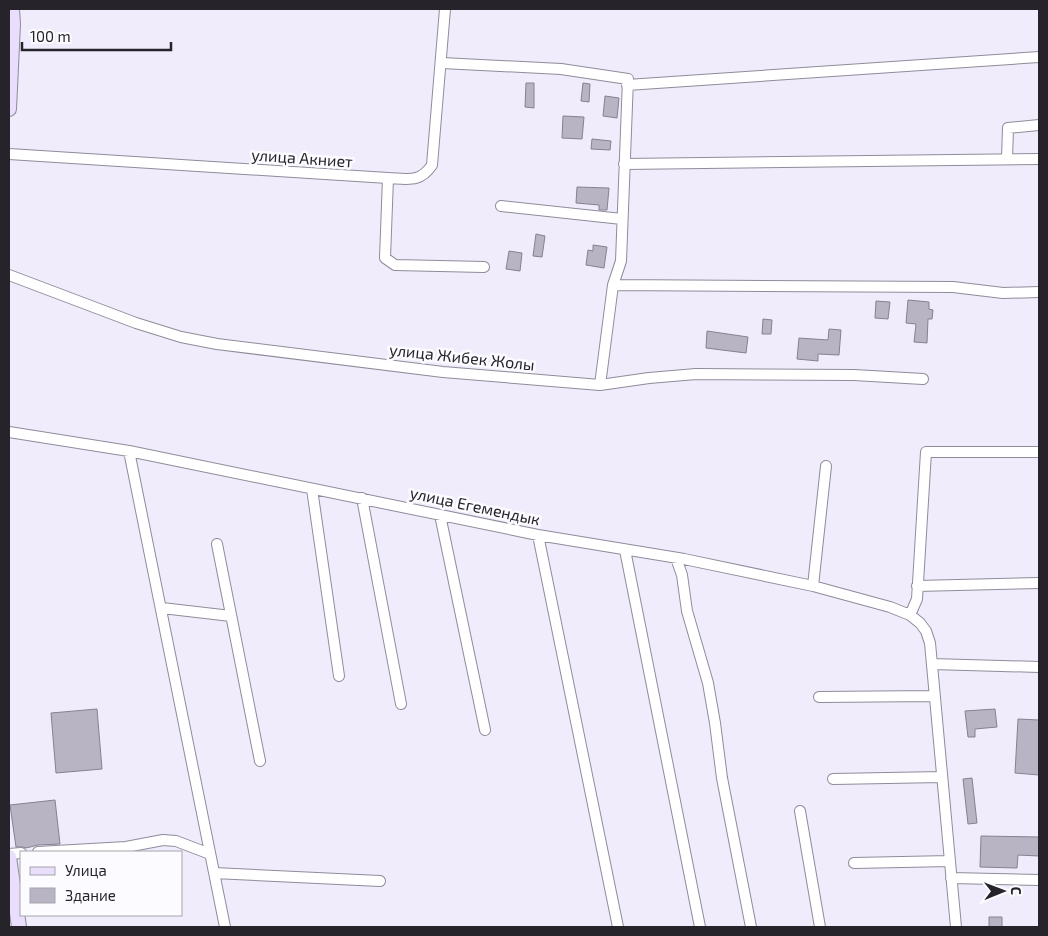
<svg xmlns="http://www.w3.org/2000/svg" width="1048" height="936" font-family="'Exo 2',sans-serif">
	<rect width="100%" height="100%" fill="#f1ecfc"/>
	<path fill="#b9b4c4" stroke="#868190" d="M 526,83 L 534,83 L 534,108 L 525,107 Z
		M 583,83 L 590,84 L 589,102 L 581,101 Z
		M 605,96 L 619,98 L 617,118 L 603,116 Z
		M 563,116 L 584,117 L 582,139 L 562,138 Z
		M 592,139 L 611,141 L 610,150 L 591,149 Z
		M 577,187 L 609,188 L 607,210 L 599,210 L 599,205 L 576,203 Z
		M 536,234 L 545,236 L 542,257 L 533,256 Z
		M 593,245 L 607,247 L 604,268 L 586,265 L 588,250 L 593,251 Z
		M 509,251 L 522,253 L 520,271 L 506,269 Z
		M 908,300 L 929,302 L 929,309 L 933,310 L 932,319 L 928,319 L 927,343 L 914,342 L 916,324 L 906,323 Z
		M 876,301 L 890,302 L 888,319 L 875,318 Z
		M 763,319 L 772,320 L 771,334 L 762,334 Z
		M 829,329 L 841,330 L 839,355 L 818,354 L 818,361 L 797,359 L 799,338 L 828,340 Z
		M 707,331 L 748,337 L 746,353 L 706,348 Z
		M 97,709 L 102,769 L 56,773 L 51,713 Z
		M 995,709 L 997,727 L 975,729 L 975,737 L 968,737 L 965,711 Z
		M 1018,719 L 1039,720 L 1039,775 L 1015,773 Z
		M 972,778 L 977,823 L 968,824 L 963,779 Z
		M 55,800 L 60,844 L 38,845 L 26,848 L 23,847 L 16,847 L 10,805 Z
		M 981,836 L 1039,837 L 1039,856 L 1018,855 L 1017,868 L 980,867 Z
		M 989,917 L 1002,917 L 1002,927 L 989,927 Z"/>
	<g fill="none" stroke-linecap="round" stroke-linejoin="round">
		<defs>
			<path id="street" d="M 442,63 L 561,69 L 628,79 L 621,261 L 613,285 L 600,385
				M 627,85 L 1039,57
				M 9,154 L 388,178 C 408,179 420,183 432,165 L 445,9
				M 1007,159 L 1008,128 L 1039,125
				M 624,164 L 1039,159
				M 388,178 L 385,258 L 395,265 L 484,267
				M 501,206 L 622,219
				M 9,275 L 136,323 L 181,337 L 217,344 L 443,372 L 600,385 L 649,378 L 696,374 L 854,375 L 923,379
				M 613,285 L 953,287 L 1003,293 L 1039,292
				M 9,432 L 129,451 L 538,535 L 684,559 L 813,586 L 890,607 L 910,615 L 920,623 L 926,631 L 930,643 L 956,927
				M 129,451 L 225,927
				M 312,489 L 339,676
				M 362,498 L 401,704
				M 440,515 L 485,730
				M 538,535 L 618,927
				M 217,544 L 260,761
				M 625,550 L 700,927
				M 676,558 L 682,575 L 687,611 L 708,683 L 715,723 L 722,778 L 751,927
				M 813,586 L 826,466
				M 917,586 L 1039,583
				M 162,608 L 231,616
				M 910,615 L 917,599 L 926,452 L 1039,452
				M 932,664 L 1039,667
				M 819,697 L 934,696
				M 833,779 L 942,777
				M 800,811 L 820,927
				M 38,852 L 126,847 L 163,840 L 176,841 L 210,854
				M 9,854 L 21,853
				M 854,863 L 950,861
				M 214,873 L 380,881
				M 951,878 L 1039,880"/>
			<path id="secondary" d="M 9,109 L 13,24 L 12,9
				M 9,857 L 19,927"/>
		</defs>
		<use href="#street" stroke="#908b9a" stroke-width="12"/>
		<use href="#secondary" stroke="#908b9a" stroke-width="16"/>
		<use href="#street" stroke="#fff" stroke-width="10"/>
		<use href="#secondary" stroke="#e9defb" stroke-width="14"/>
	</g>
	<g text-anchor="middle" stroke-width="5" stroke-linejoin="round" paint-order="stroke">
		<g font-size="16" fill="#26242a" stroke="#fcfbff">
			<text transform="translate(302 158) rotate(4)" y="6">улица Акниет</text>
			<text transform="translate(462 357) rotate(6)" y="6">улица Жибек Жолы</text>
			<text transform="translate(475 506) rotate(12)" y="6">улица Егемендык</text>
		</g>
	</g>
	<rect width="1048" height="936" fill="none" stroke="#26242a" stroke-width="20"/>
	<rect x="20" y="851" width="162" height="65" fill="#fcfbff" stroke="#a6a5aa"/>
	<rect x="30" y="867" width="25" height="8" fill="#e9defb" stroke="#a6a5aa"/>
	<text x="65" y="876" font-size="15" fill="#26242a">Улица</text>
	<rect x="30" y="888" width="25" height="15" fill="#b9b4c4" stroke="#a6a5aa"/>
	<text x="65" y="901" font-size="15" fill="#26242a">Здание</text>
	<g transform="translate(1003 891) rotate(89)" stroke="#fcfbff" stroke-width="4" paint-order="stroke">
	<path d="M0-4L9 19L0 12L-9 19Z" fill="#26242a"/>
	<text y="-8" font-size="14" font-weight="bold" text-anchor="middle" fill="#26242a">С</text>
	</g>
	<path d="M22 42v8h149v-8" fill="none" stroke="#26242a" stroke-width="2.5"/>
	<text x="30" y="42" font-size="15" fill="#26242a" stroke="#fcfbff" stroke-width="4" paint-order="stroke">100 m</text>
</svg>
